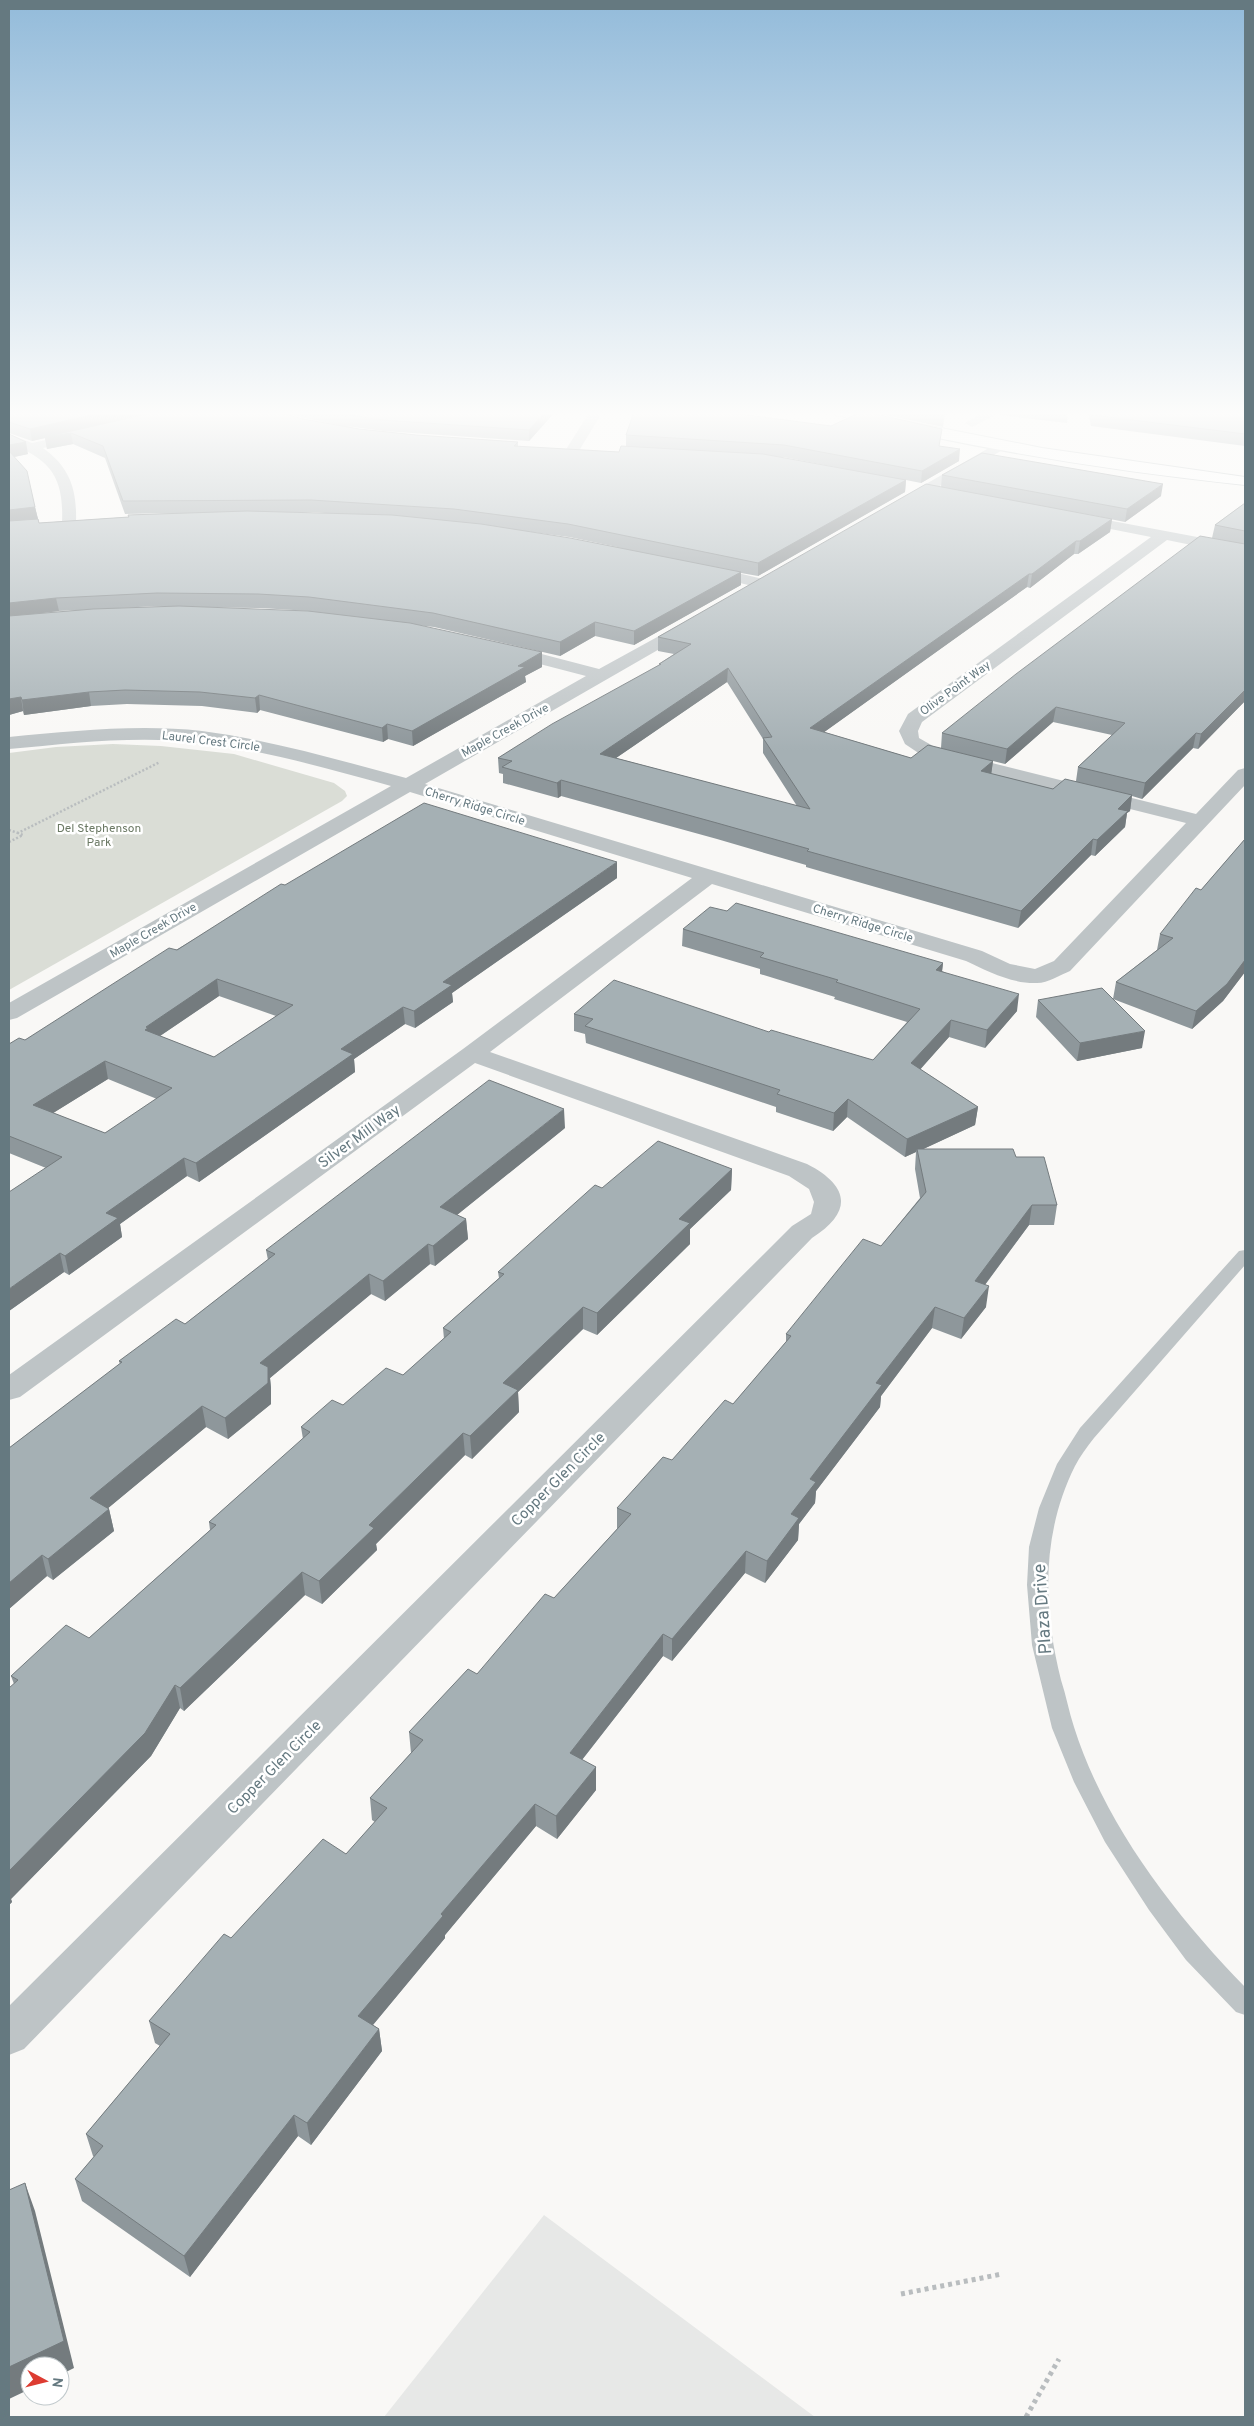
<svg xmlns="http://www.w3.org/2000/svg" width="1254" height="2426" font-family="Overpass,sans-serif">
	<rect width="100%" height="100%" fill="#f9f8f6"/>
	<path fill="#e7e8e7" d="M 544,2215 L 815,2417 L 384,2417 Z"/>
	<path fill="#daddd6" d="M 113,744 L 161,746 L 234,754 L 334,783 L 345,791 L 347,796 L 342,801 L 9,990 L 9,753 L 56,747 Z"/>
	<g fill="none" stroke-linecap="round" stroke-linejoin="round">
		<defs>
			<path id="secondary" d="M 835,412 L 860,412 L 1042,448 L 1245,477 L 1245,485 C 1110,471 969,448 836,415 Z"/>
		</defs>
		<use href="#secondary" stroke="#b0b8bb" stroke-width="2"/>
		<path stroke="#b9bdbf" stroke-width="2.5" stroke-dasharray="2 2" stroke-linecap="butt" d="M 9,830 L 18,833
			M 9,842 L 23,835 L 18,833 L 160,762"/>
		<path stroke="#b9bdbf" stroke-width="5" stroke-dasharray="4 4" stroke-linecap="butt" d="M 901,2294 L 1002,2274
			M 1026,2417 L 1059,2359"/>
		<path fill="#bec4c6" fill-rule="evenodd" d="M 1245,1250 L 1245,1265 L 1094,1438 C 1087,1447 1080,1456 1075,1466 C 1041,1534 1043,1608 1061,1680 C 1066,1695 1069,1712 1074,1727 C 1105,1825 1175,1915 1245,1987 L 1245,2015 L 1236,2012 L 1186,1960 L 1149,1910 L 1105,1842 L 1074,1782 L 1052,1728 L 1032,1645 L 1027,1585 L 1029,1547 L 1039,1508 L 1057,1464 L 1080,1428 L 1239,1251 Z"/>
		<path fill="#bec4c6" fill-rule="evenodd" d="M 984,412 L 1001,412 L 972,427 L 965,423 Z
			M 589,413 L 599,413 L 600,416 L 577,454 L 567,454 L 565,451 Z
			M 84,432 L 89,433 L 91,436 L 89,439 L 43,448 C 71,468 77,491 76,523 L 69,527 L 62,523 C 64,477 51,460 9,443 L 9,434 L 32,443 Z
			M 1001,441 L 1006,442 L 1008,445 L 1006,448 L 903,507 L 898,508 L 891,504 Z
			M 1075,514 L 1245,546 L 1245,556 L 1167,540 L 922,722 L 918,731 L 919,738 L 940,750 L 1196,814 L 1238,770 L 1245,768 L 1245,785 L 1070,971 C 1060,975 1048,983 1037,983 C 1012,984 987,971 966,961 L 712,884 L 490,1052 L 807,1164 C 850,1186 853,1212 812,1238 L 24,2049 L 9,2055 L 9,2006 L 792,1226 L 811,1214 L 814,1202 L 809,1189 L 789,1176 L 475,1063 L 20,1397 L 9,1400 L 9,1375 L 463,1049 L 692,878 L 410,792 L 17,1018 L 9,1020 L 9,1003 L 391,786 C 329,769 267,751 203,743 C 138,735 73,743 9,749 L 9,737 C 73,731 138,724 202,731 C 272,740 338,760 406,778 L 586,676 L 501,654 L 498,650 L 501,646 L 507,645 L 599,669 L 690,619 L 696,620 L 698,624 L 696,628 L 425,784 L 982,951 L 1010,964 L 1035,969 L 1054,961 L 1186,823 L 926,758 L 905,744 L 899,731 L 908,714 L 1151,537 L 1070,521 L 1068,518 L 1070,515 Z
			M 704,565 L 767,580 L 769,583 L 767,586 L 761,588 L 698,573 L 696,570 Z"/>
		<use href="#secondary" fill="#fff" fill-rule="evenodd"/>
	</g>
	<path fill="#8e979b" fill-rule="evenodd" d="M 9,412 L 154,412 L 114,422 L 303,419 L 338,425 L 276,412 L 555,412 L 529,441 L 383,431 L 346,426 L 359,429 L 416,435 L 518,442 L 518,447 L 619,452 L 626,446 L 626,435 L 940,446 L 959,461 L 921,483 L 906,480 L 905,492 L 758,576 L 741,573 L 741,585 L 634,645 L 595,636 L 560,656 L 434,627 L 416,625 L 542,667 L 525,676 L 526,682 L 413,746 L 388,739 L 383,742 L 260,710 L 257,713 L 202,706 L 127,704 L 91,706 L 24,715 L 23,711 L 9,715 L 9,434 L 28,454 L 14,457 L 35,507 L 39,523 L 128,517 L 128,515 L 173,513 L 125,514 L 105,458 L 73,444 L 47,449 L 45,438 L 32,441 L 9,433 ZM 775,457 L 783,457 L 861,472 ZM 289,512 L 312,512 L 338,514 ZM 524,531 L 569,537 L 622,548 ZM 159,606 L 175,606 L 117,608 ZM 188,607 L 260,608 L 310,611 ZM 79,610 L 36,614 L 59,611 Z
		M 880,412 L 945,412 L 943,427 L 880,414 Z
		M 1000,412 L 1068,412 L 1067,423 L 1000,415 Z
		M 1088,412 L 1245,412 L 1245,446 L 1091,426 Z
		M 942,475 L 1161,496 L 1125,522 L 1075,512 L 1112,519 L 1110,532 L 1078,554 L 1074,554 L 1030,588 L 1027,587 L 824,732 L 911,758 L 941,748 L 942,733 L 1212,538 L 1215,525 L 1245,503 L 1245,701 L 1198,749 L 1193,748 L 1142,799 L 1132,796 L 1130,811 L 1127,813 L 1125,827 L 1095,856 L 1091,855 L 1018,928 L 806,867 L 806,865 L 717,839 L 561,796 L 558,798 L 503,783 L 503,774 L 499,773 L 498,758 L 659,665 L 659,664 L 674,654 L 658,651 L 658,637 L 941,487 ZM 727,682 L 763,739 L 763,753 L 797,806 L 616,758 ZM 1053,722 L 1112,735 L 1078,767 L 1076,781 L 1053,789 L 991,774 L 993,761 L 1005,764 Z
		M 1245,839 L 1245,972 L 1223,1001 L 1192,1029 L 1113,999 L 1142,1048 L 1077,1061 L 1036,1017 L 1038,1000 L 1113,999 L 1116,982 L 1157,950 L 1160,934 L 1201,890 Z
		M 617,878 L 452,993 L 453,1002 L 415,1028 L 405,1024 L 354,1059 L 355,1072 L 199,1182 L 187,1176 L 120,1224 L 122,1237 L 69,1275 L 64,1272 L 9,1311 L 46,1168 L 9,1153 L 9,1044 L 25,1040 L 285,885 ZM 219,996 L 276,1016 L 214,1057 L 160,1036 ZM 108,1079 L 157,1099 L 105,1133 L 53,1113 Z
		M 727,911 L 943,963 L 942,971 L 1017,1011 L 985,1048 L 949,1037 L 920,1069 L 978,1107 L 975,1125 L 923,1149 L 1016,1157 L 1057,1205 L 1054,1225 L 1029,1225 L 985,1285 L 986,1307 L 961,1339 L 932,1328 L 881,1396 L 880,1407 L 816,1491 L 815,1503 L 799,1524 L 798,1540 L 765,1583 L 745,1573 L 672,1661 L 663,1656 L 582,1760 L 596,1767 L 596,1790 L 557,1839 L 536,1826 L 445,1935 L 445,1938 L 373,2025 L 379,2029 L 382,2051 L 311,2145 L 298,2136 L 190,2277 L 82,2201 L 75,2179 L 94,2157 L 93,2156 L 86,2134 L 160,2046 L 155,2043 L 149,2021 L 231,1938 L 346,1854 L 375,1822 L 372,1820 L 370,1798 L 411,1753 L 409,1732 L 477,1674 L 554,1598 L 617,1529 L 617,1508 L 672,1460 L 733,1404 L 786,1342 L 786,1334 L 881,1246 L 920,1198 L 915,1169 L 916,1152 L 905,1157 L 847,1117 L 833,1131 L 776,1112 L 776,1107 L 586,1043 L 585,1034 L 574,1031 L 574,1014 L 769,1032 L 873,1060 L 907,1022 L 834,999 L 835,997 L 760,974 L 760,969 L 682,946 L 683,929 Z
		M 565,1128 L 457,1215 L 466,1219 L 468,1239 L 435,1266 L 430,1264 L 385,1301 L 371,1294 L 270,1378 L 271,1388 L 271,1404 L 228,1439 L 206,1427 L 108,1508 L 109,1509 L 114,1531 L 53,1580 L 47,1576 L 9,1609 L 9,1448 L 120,1364 L 119,1361 L 185,1324 L 268,1260 L 266,1250 Z
		M 732,1169 L 731,1190 L 690,1229 L 690,1244 L 597,1335 L 583,1329 L 518,1392 L 519,1412 L 472,1459 L 465,1455 L 376,1544 L 377,1550 L 322,1604 L 305,1595 L 184,1711 L 180,1708 L 151,1756 L 11,1899 L 12,1902 L 9,1905 L 14,1684 L 11,1676 L 89,1638 L 210,1530 L 209,1522 L 303,1439 L 301,1427 L 343,1405 L 403,1375 L 444,1339 L 443,1328 L 499,1278 L 498,1272 L 602,1188 Z"/>
	<path fill="#747b7e" d="M 104,412 L 154,412 L 56,435 L 71,433 L 73,444 L 47,449 L 45,438 L 32,441 L 30,429 Z
		M 545,412 L 555,412 L 529,441 L 529,430 Z
		M 26,442 L 28,454 L 9,458 L 9,445 Z
		M 960,449 L 959,461 L 921,483 L 922,471 Z
		M 906,480 L 905,492 L 758,576 L 758,563 Z
		M 1163,484 L 1161,496 L 1125,522 L 1127,509 Z
		M 35,507 L 38,519 L 9,523 L 9,510 Z
		M 1112,519 L 1110,532 L 1078,554 L 1080,541 Z
		M 1076,541 L 1074,554 L 1030,588 L 1032,574 Z
		M 741,572 L 741,585 L 634,645 L 634,631 Z
		M 1029,574 L 1027,587 L 809,743 L 810,728 Z
		M 56,598 L 59,611 L 9,617 L 9,603 Z
		M 595,622 L 595,636 L 560,656 L 560,642 Z
		M 542,652 L 542,667 L 525,676 L 526,682 L 413,746 L 412,731 L 518,666 Z
		M 728,668 L 727,682 L 600,769 L 600,754 Z
		M 1245,690 L 1245,701 L 1198,749 L 1201,734 Z
		M 89,692 L 91,706 L 24,715 L 22,700 Z
		M 259,695 L 260,710 L 257,713 L 255,698 Z
		M 21,697 L 23,711 L 9,715 L 9,699 Z
		M 1056,707 L 1053,722 L 1005,764 L 1007,749 Z
		M 387,724 L 388,739 L 383,742 L 382,728 Z
		M 1196,733 L 1193,748 L 1142,799 L 1145,783 Z
		M 993,761 L 991,776 L 981,771 Z
		M 561,780 L 561,796 L 558,798 L 557,783 Z
		M 1132,795 L 1130,811 L 1127,813 L 1125,827 L 1095,856 L 1097,840 L 1118,809 Z
		M 1093,839 L 1091,855 L 1018,928 L 1021,911 Z
		M 617,862 L 617,878 L 452,993 L 453,1002 L 415,1028 L 414,1011 L 443,982 Z
		M 1245,960 L 1245,972 L 1223,1001 L 1192,1029 L 1196,1011 Z
		M 943,963 L 941,980 L 936,970 Z
		M 217,979 L 219,996 L 151,1042 L 145,1030 L 146,1027 Z
		M 1019,994 L 1017,1011 L 985,1048 L 987,1030 Z
		M 403,1007 L 405,1024 L 354,1059 L 355,1072 L 199,1182 L 196,1163 L 341,1049 Z
		M 951,1020 L 949,1037 L 910,1081 L 911,1063 Z
		M 1145,1031 L 1142,1048 L 1077,1061 L 1080,1043 Z
		M 105,1061 L 108,1079 L 37,1123 L 33,1105 Z
		M 848,1099 L 847,1117 L 833,1131 L 834,1113 Z
		M 978,1107 L 975,1125 L 917,1152 L 917,1149 L 916,1152 L 905,1157 L 907,1139 Z
		M 564,1109 L 565,1128 L 442,1227 L 440,1207 Z
		M 184,1158 L 187,1176 L 120,1224 L 122,1237 L 69,1275 L 65,1256 L 106,1213 Z
		M 732,1169 L 731,1190 L 690,1229 L 690,1244 L 597,1335 L 597,1313 L 679,1219 Z
		M 1032,1205 L 1029,1225 L 972,1302 L 975,1281 Z
		M 466,1219 L 468,1239 L 435,1266 L 433,1246 Z
		M 428,1244 L 430,1264 L 385,1301 L 383,1281 Z
		M 60,1253 L 64,1272 L 9,1311 L 9,1289 Z
		M 369,1274 L 371,1294 L 270,1378 L 271,1388 L 271,1404 L 228,1439 L 225,1418 L 260,1363 Z
		M 989,1286 L 986,1307 L 961,1339 L 964,1318 Z
		M 583,1307 L 583,1329 L 518,1392 L 519,1412 L 472,1459 L 470,1436 L 503,1383 Z
		M 935,1307 L 932,1328 L 881,1396 L 880,1407 L 816,1491 L 815,1503 L 799,1524 L 798,1540 L 765,1583 L 767,1561 L 810,1479 L 876,1383 Z
		M 202,1406 L 206,1427 L 95,1519 L 90,1498 Z
		M 463,1433 L 465,1455 L 376,1544 L 377,1550 L 322,1604 L 319,1581 L 369,1525 Z
		M 109,1509 L 114,1531 L 53,1580 L 48,1559 Z
		M 746,1551 L 745,1573 L 672,1661 L 672,1639 Z
		M 42,1555 L 47,1576 L 9,1609 L 9,1583 Z
		M 302,1572 L 305,1595 L 184,1711 L 180,1688 Z
		M 663,1634 L 663,1656 L 570,1775 L 570,1753 Z
		M 175,1685 L 180,1708 L 151,1756 L 11,1899 L 12,1902 L 9,1905 L 9,1871 Z
		M 596,1767 L 596,1790 L 557,1839 L 556,1816 Z
		M 535,1804 L 536,1826 L 445,1935 L 445,1938 L 362,2038 L 358,2016 L 441,1914 Z
		M 379,2029 L 382,2051 L 311,2145 L 307,2123 Z
		M 294,2115 L 298,2136 L 190,2277 L 184,2256 Z
		M 25,2183 L 35,2211 L 74,2368 L 60,2375 L 60,2366 L 30,2366 L 30,2389 L 9,2399 L 9,2367 Z"/>
	<path fill="#a5b0b4" stroke="#747b7e" fill-rule="evenodd" d="M 9,412 L 104,412 L 30,429 L 9,422 Z
		M 156,412 L 276,412 L 303,419 L 359,429 L 416,435 L 518,442 L 514,446 L 619,452 L 621,446 L 763,454 L 906,480 L 758,563 L 568,524 L 454,509 L 311,500 L 123,501 L 103,446 L 71,433 L 45,437 Z
		M 331,412 L 545,412 L 529,430 L 382,420 Z
		M 634,412 L 724,412 L 831,426 L 861,412 L 866,412 L 942,429 L 939,446 L 960,449 L 922,471 L 784,445 L 626,435 Z
		M 929,412 L 944,412 L 944,415 Z
		M 1092,412 L 1245,412 L 1245,434 L 1092,415 Z
		M 9,434 L 26,442 L 9,445 Z
		M 9,451 L 27,471 L 35,507 L 9,510 Z
		M 982,453 L 1163,484 L 1127,509 L 942,475 Z
		M 926,484 L 1112,519 L 1080,541 L 1076,541 L 1032,574 L 1029,574 L 810,728 L 911,758 L 928,745 L 993,761 L 981,771 L 1053,789 L 1065,779 L 1132,795 L 1118,809 L 1128,811 L 1097,840 L 1093,839 L 1021,911 L 807,851 L 809,849 L 717,823 L 561,780 L 557,783 L 502,767 L 512,761 L 498,758 L 552,724 L 661,664 L 659,664 L 691,644 L 658,637 ZM 728,668 L 772,737 L 763,738 L 810,809 L 600,754 Z
		M 1245,503 L 1245,531 L 1215,525 Z
		M 247,511 L 392,515 L 481,524 L 570,538 L 741,572 L 634,631 L 595,622 L 560,642 L 433,613 L 309,597 L 258,594 L 157,593 L 56,598 L 9,603 L 9,521 L 38,519 L 39,523 L 129,517 L 128,515 Z
		M 1200,536 L 1245,544 L 1245,690 L 1201,734 L 1196,733 L 1145,783 L 1078,767 L 1125,723 L 1056,707 L 1007,749 L 942,733 L 1016,674 Z
		M 179,606 L 308,611 L 410,623 L 542,652 L 518,666 L 525,667 L 412,731 L 387,724 L 382,728 L 259,695 L 255,698 L 200,692 L 125,690 L 89,692 L 22,700 L 21,697 L 9,699 L 9,616 L 93,609 Z
		M 424,803 L 617,862 L 443,982 L 452,985 L 414,1011 L 403,1007 L 341,1049 L 353,1054 L 196,1163 L 184,1158 L 106,1213 L 118,1218 L 65,1256 L 60,1253 L 9,1289 L 9,1192 L 62,1157 L 9,1136 L 9,1044 L 19,1038 L 25,1040 L 169,948 L 177,950 L 281,884 L 285,885 ZM 217,979 L 293,1005 L 214,1057 L 145,1030 L 148,1028 L 146,1027 ZM 105,1061 L 172,1088 L 105,1133 L 33,1105 Z
		M 1245,839 L 1245,960 L 1227,984 L 1196,1011 L 1116,982 L 1173,938 L 1160,934 L 1196,888 L 1201,890 Z
		M 736,903 L 943,963 L 936,970 L 1019,994 L 987,1030 L 951,1020 L 911,1063 L 978,1107 L 907,1139 L 848,1099 L 834,1113 L 777,1094 L 780,1090 L 585,1026 L 593,1019 L 574,1014 L 614,980 L 769,1032 L 771,1030 L 873,1060 L 920,1009 L 836,982 L 838,980 L 760,957 L 764,953 L 683,929 L 710,907 L 727,911 Z
		M 1102,988 L 1145,1031 L 1080,1043 L 1038,1000 Z
		M 489,1080 L 564,1109 L 440,1207 L 466,1219 L 433,1246 L 428,1244 L 383,1281 L 369,1274 L 260,1363 L 268,1367 L 268,1383 L 225,1418 L 202,1406 L 90,1498 L 109,1509 L 48,1559 L 42,1555 L 9,1583 L 9,1448 L 122,1362 L 119,1361 L 176,1319 L 185,1324 L 275,1254 L 266,1250 Z
		M 658,1141 L 732,1169 L 679,1219 L 690,1223 L 597,1313 L 583,1307 L 503,1383 L 518,1390 L 470,1436 L 463,1433 L 369,1525 L 374,1528 L 319,1581 L 302,1572 L 180,1688 L 175,1685 L 145,1733 L 9,1871 L 9,1688 L 18,1680 L 11,1676 L 66,1625 L 89,1638 L 216,1525 L 209,1522 L 310,1432 L 301,1427 L 332,1400 L 343,1405 L 386,1368 L 403,1375 L 451,1332 L 443,1328 L 504,1274 L 498,1272 L 595,1185 L 602,1188 Z
		M 917,1149 L 1013,1149 L 1016,1157 L 1044,1157 L 1057,1205 L 1032,1205 L 975,1281 L 989,1286 L 964,1318 L 935,1307 L 876,1383 L 882,1385 L 810,1479 L 816,1482 L 791,1514 L 799,1518 L 767,1561 L 746,1551 L 672,1639 L 663,1634 L 570,1753 L 596,1767 L 556,1816 L 535,1804 L 441,1914 L 443,1916 L 358,2016 L 379,2029 L 307,2123 L 294,2115 L 184,2256 L 75,2179 L 103,2146 L 86,2134 L 170,2034 L 149,2021 L 224,1934 L 231,1938 L 323,1839 L 346,1854 L 387,1808 L 370,1798 L 423,1740 L 409,1732 L 468,1669 L 477,1674 L 545,1594 L 554,1598 L 631,1514 L 617,1508 L 663,1457 L 672,1460 L 725,1400 L 733,1404 L 791,1336 L 786,1334 L 863,1239 L 881,1246 L 926,1192 Z
		M 25,2183 L 64,2341 L 9,2367 L 9,2190 Z"/>
	<linearGradient id="sky" x2="0" y2="1"><stop stop-color="#93bbda"/><stop offset="0.55" stop-color="#fcfcfb"/><stop offset="1" stop-color="#fcfcfb" stop-opacity="0"/></linearGradient>
	<rect width="1254" height="752" fill="url(#sky)"/>
	<g text-anchor="middle" stroke-width="5" stroke-linejoin="round" paint-order="stroke">
		<g font-size="12" fill="#657980" stroke="#fff">
			<text transform="translate(955 688) rotate(-36)" y="4">Olive Point Way</text>
			<text transform="translate(505 730) rotate(-29)" y="4">Maple Creek Drive</text>
			<text transform="translate(211 741) rotate(7)" y="4">Laurel Crest Circle</text>
			<text transform="translate(475 806) rotate(17)" y="4">Cherry Ridge Circle</text>
			<text transform="translate(863 923) rotate(17)" y="4">Cherry Ridge Circle</text>
			<text transform="translate(153 930) rotate(-30)" y="4">Maple Creek Drive</text>
		</g>
		<g font-size="12" fill="#6b7964" stroke="#fff">
			<text x="99" y="832">Del Stephenson<tspan x="99" dy="14">Park</tspan></text>
		</g>
		<g font-size="15" fill="#657980" stroke="#fff">
			<text transform="translate(359 1136) rotate(-36)" y="5">Silver Mill Way</text>
			<text transform="translate(558 1479) rotate(-45)" y="5">Copper Glen Circle</text>
			<text transform="translate(274 1767) rotate(-45)" y="5">Copper Glen Circle</text>
		</g>
		<g font-size="18" fill="#657980" stroke="#fff">
			<text transform="translate(1042 1609) rotate(-94)" y="6">Plaza Drive</text>
		</g>
	</g>
	<rect width="1254" height="2426" fill="none" stroke="#657980" stroke-width="20"/>
	<g transform="translate(45 2381) rotate(97)"><circle r="24" fill="#ffffff" stroke="#c1c9cc"/>
	<path d="M0-4L9 19L0 12L-9 19Z" fill="#dd3c32"/>
	<text y="-8" font-size="14" font-weight="bold" text-anchor="middle" fill="#657980">N</text>
	</g>
</svg>
